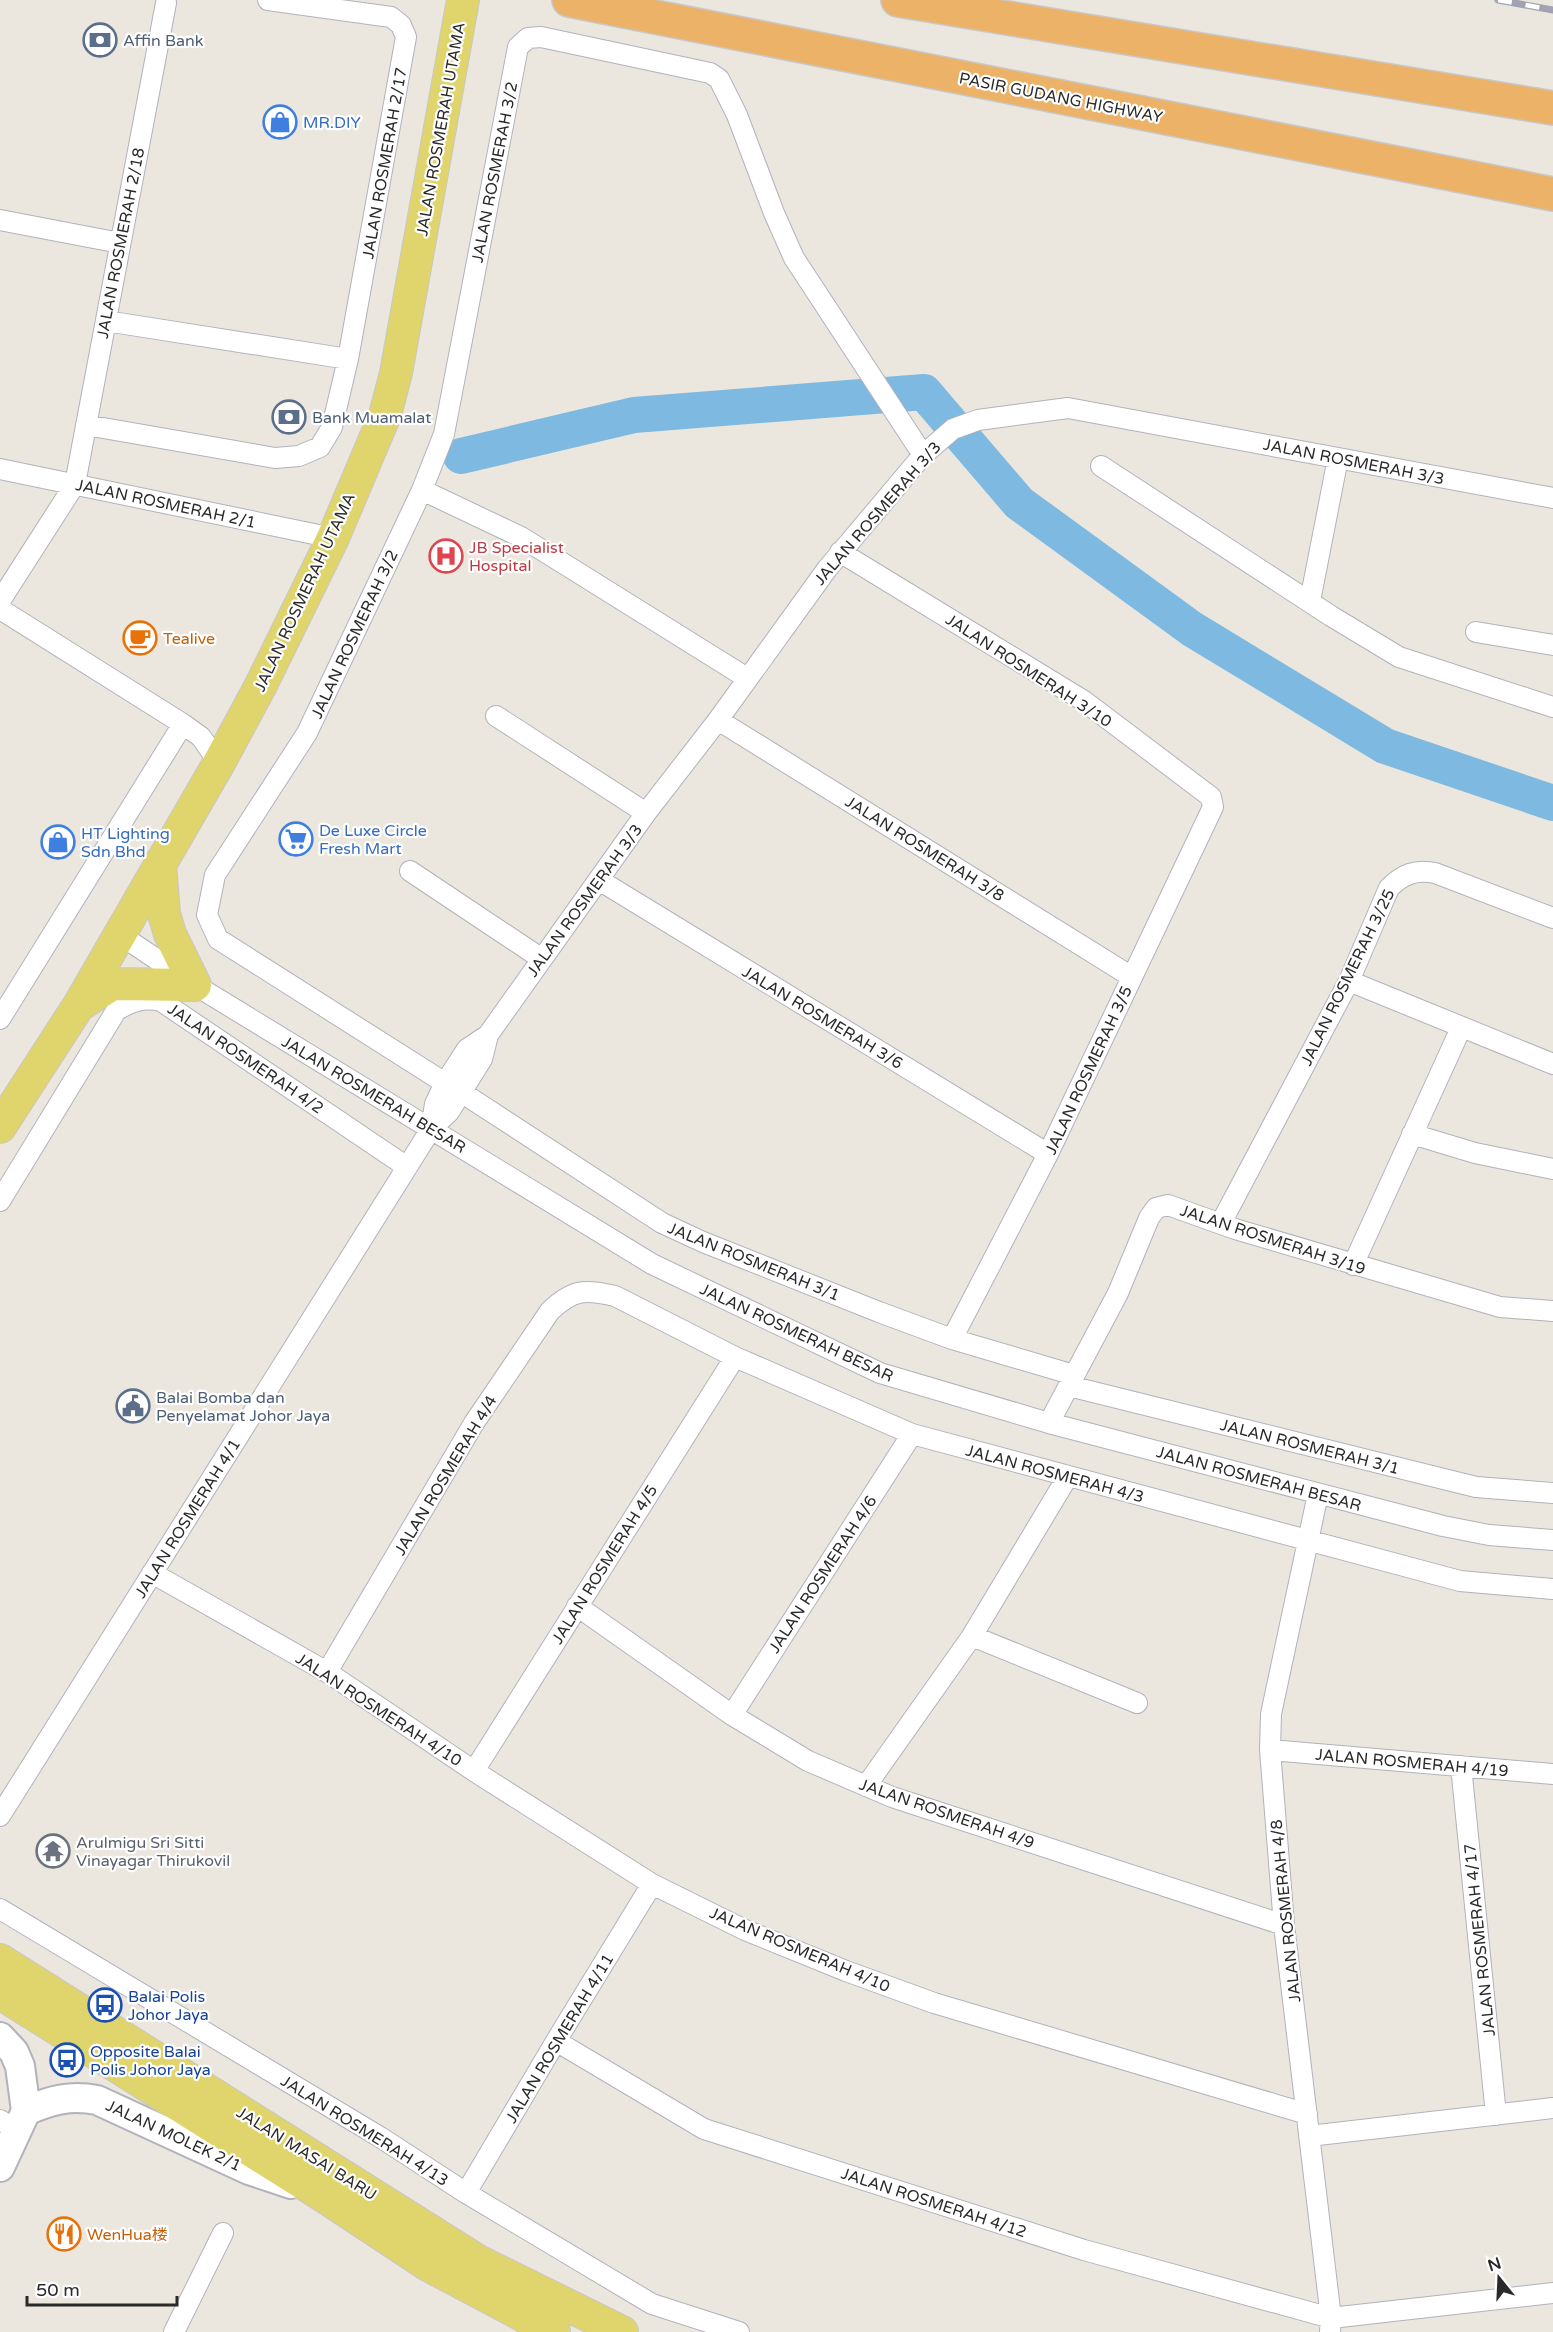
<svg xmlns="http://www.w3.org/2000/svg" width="1553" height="2332" font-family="'Varela Round','Noto Sans SC',sans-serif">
	<rect width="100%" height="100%" fill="#ebe7de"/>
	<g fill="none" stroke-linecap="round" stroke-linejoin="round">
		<path stroke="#7db9e0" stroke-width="36" d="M 461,456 L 634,415 L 924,392 L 1019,503 L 1192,629 L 1385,746 L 1553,803"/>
		<defs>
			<path id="street" d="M 0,220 L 120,243
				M 106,321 L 348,359
				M 86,425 L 275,458 L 299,456 L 320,447 L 332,427 L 348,359 L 406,37 L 401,25 L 391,17 L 268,0
				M 1101,466 L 1331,616 L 1399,657 L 1553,707
				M 0,469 L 333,538
				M 422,490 L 521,537 L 747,678
				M 840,552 L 1084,701 L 1211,797 L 1213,807 L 1048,1154 L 952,1339
				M 0,601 L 75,484 L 166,3
				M 1310,601 L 1338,458
				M 0,609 L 183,724 L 201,737 L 219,763
				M 1476,632 L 1553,645
				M 496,716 L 646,813
				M 718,720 L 1132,977
				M 410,871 L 542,959
				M 599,880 L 1048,1154
				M 119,934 L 195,985 L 652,1264 L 880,1373 L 1049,1423 L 1443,1526 L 1489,1535 L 1553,1540
				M 1349,981 L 1553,1064
				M 0,1019 L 183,724
				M 445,1083 L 218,939 L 207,915 L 215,875 L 307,733 L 422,490 L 444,434 L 518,47 L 528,38 L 541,37 L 710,73 L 719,79 L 737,115 L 774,213 L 794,258 L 923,455
				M 461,1092 L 662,1223 L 703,1242 L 879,1312 L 952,1339 L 1074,1375
				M 431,1129 L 435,1104 L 445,1083 L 467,1049 L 488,1035 L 646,813 L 718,720 L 827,569 L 923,455 L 953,429 L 978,420 L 1068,408 L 1553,498
				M 1412,1134 L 1475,1153 L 1553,1169
				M 0,1201 L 116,1011 C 131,1001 144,997 161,1001 L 407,1167
				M 1221,1223 L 1349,981 L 1389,888 C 1403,874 1416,869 1435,873 L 1553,918
				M 1353,1265 L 1461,1028
				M 1069,1386 L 1476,1487 L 1553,1493
				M 1049,1423 L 1118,1293 L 1149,1218 L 1156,1208 L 1168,1205 L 1235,1229 L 1500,1307 L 1553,1311
				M 1318,1494 L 1271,1714 L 1270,1750 L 1284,1925 L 1331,2318 L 1330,2332
				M 152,1573 L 327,1672 L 474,1771 L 652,1884 L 745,1930 L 846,1971 L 934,2003 L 1307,2114
				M 577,1606 L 732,1715 L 808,1761 L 892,1797 L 1284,1925
				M 972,1636 L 1137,1703
				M 327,1672 L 474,1423 L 550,1311 C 573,1289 585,1289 615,1296 L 735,1357 L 912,1434 L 1460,1581 L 1553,1589
				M 732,1715 L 912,1434
				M 1270,1750 L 1553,1774
				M 1461,1766 L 1496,2115
				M 474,1771 L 735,1357
				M 866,1786 L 972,1636 L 1068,1476
				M 0,1816 L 431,1129 L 449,1112 L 482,1059 L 488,1035
				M 0,1909 L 380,2137 L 466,2193 L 652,2304 L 739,2332
				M 556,2041 L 704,2129 L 1084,2250 L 1331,2318 L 1553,2293
				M 0,2120 L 17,2130
				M 1309,2136 L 1553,2108
				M 466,2193 L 556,2041 L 652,1884
				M 174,2332 L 223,2233"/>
			<path id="secondary" d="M 0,2037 L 14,2052 L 20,2066 L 26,2111 L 0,2167
				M 26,2111 C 51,2100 70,2095 97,2100 L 249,2170 L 291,2184"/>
			<path id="primary" d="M 80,1005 L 112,984 L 195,985 L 170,934 L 164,914 L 160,863
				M 0,1127 L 79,1005 L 219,763 L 261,685 L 333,538 L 385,415 L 396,373 L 463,0
				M 0,1960 L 478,2261 L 622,2332
				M 0,1993 L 322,2195 L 428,2265 L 554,2332"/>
			<path id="highway" d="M 569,0 L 1553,194
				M 898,0 L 1553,108"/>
		</defs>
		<use href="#street" stroke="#b1b2bc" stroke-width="22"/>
		<use href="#secondary" stroke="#b1b2bc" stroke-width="32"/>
		<use href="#primary" stroke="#c8c8c8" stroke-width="34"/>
		<use href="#highway" stroke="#c8c8c8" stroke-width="36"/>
		<use href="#street" stroke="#fff" stroke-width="20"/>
		<use href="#secondary" stroke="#fff" stroke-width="28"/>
		<use href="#primary" stroke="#e0d46d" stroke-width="32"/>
		<use href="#highway" stroke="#ebb268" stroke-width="33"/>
		<defs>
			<path id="rail" d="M 1498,0 L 1553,10"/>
		</defs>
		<use href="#rail" stroke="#a1a2b2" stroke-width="7"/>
		<use href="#rail" stroke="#fff" stroke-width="4.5" stroke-dasharray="14" stroke-linecap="butt"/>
	</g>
	<defs>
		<symbol id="bank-ring" viewBox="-11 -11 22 22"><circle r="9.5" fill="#fff" stroke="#5c6f8a" stroke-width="1.5"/><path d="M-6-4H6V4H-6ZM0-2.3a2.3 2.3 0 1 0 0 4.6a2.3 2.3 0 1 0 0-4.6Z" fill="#5c6f8a"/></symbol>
		<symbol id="shop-ring" viewBox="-11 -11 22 22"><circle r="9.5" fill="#fff" stroke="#3f7fe0" stroke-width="1.5"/><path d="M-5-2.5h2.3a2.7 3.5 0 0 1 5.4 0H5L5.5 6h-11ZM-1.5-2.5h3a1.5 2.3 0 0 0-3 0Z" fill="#3f7fe0"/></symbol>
		<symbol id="hospital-ring" viewBox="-11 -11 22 22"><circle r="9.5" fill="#fff" stroke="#e0444e" stroke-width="1.5"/><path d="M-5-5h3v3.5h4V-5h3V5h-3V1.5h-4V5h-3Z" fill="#e0444e"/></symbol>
		<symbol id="cafe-ring" viewBox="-11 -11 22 22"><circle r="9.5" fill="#fff" stroke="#e8710a" stroke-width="1.5"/><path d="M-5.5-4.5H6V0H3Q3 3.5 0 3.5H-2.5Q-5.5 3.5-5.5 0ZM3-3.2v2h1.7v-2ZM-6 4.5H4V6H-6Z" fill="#e8710a"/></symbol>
		<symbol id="supermarket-ring" viewBox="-11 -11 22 22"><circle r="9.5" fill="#fff" stroke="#3f7fe0" stroke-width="1.5"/><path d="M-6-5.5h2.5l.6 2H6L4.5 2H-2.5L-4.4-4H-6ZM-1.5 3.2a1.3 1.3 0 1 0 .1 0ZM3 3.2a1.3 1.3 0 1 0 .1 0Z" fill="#3f7fe0"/></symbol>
		<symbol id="civic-ring" viewBox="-11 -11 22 22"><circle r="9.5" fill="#fff" stroke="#5c6f8a" stroke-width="1.5"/><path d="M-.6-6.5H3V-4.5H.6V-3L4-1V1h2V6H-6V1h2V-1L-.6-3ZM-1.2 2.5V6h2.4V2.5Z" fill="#5c6f8a"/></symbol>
		<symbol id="temple-ring" viewBox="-11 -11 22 22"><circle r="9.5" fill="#fff" stroke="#6b7280" stroke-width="1.5"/><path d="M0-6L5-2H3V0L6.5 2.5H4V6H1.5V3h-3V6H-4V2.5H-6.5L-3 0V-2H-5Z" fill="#6b7280"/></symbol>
		<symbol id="bus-ring" viewBox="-11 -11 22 22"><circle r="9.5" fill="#fff" stroke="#1a4fb4" stroke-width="1.5"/><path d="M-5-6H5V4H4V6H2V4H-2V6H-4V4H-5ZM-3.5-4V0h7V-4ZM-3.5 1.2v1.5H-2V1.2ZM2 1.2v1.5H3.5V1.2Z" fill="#1a4fb4"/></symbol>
		<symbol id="restaurant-ring" viewBox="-11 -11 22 22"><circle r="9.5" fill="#fff" stroke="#e8710a" stroke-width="1.5"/><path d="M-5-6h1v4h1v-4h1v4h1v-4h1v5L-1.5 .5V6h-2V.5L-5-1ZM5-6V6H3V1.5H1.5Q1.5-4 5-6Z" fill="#e8710a"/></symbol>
	</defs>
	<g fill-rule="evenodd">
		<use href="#bank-ring" x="81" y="21" width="38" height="38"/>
		<use href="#shop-ring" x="261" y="103" width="38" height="38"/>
		<use href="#bank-ring" x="270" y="398" width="38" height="38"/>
		<use href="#hospital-ring" x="427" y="537" width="38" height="38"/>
		<use href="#cafe-ring" x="121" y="619" width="38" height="38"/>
		<use href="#supermarket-ring" x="277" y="820" width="38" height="38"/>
		<use href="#shop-ring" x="39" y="823" width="38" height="38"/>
		<use href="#civic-ring" x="114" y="1387" width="38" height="38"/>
		<use href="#temple-ring" x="34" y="1832" width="38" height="38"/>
		<use href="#bus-ring" x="86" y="1986" width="38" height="38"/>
		<use href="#bus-ring" x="48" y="2041" width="38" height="38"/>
		<use href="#restaurant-ring" x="45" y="2215" width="38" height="38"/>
	</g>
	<g text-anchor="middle" stroke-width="4.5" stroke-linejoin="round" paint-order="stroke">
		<g font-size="16" fill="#4e5e75" stroke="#fff" text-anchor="start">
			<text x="123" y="46">Affin Bank</text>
			<text x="312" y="423">Bank Muamalat</text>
			<text x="156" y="1403">Balai Bomba dan<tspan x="156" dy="18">Penyelamat Johor Jaya</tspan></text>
		</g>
		<g font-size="16" fill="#2a2a2a" stroke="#fff">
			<text transform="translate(1061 97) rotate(11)" y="6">PASIR GUDANG HIGHWAY</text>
			<text transform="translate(440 129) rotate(-80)" y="6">JALAN ROSMERAH UTAMA</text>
			<text transform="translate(384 163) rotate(-80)" y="6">JALAN ROSMERAH 2/17</text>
			<text transform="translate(494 172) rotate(-79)" y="6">JALAN ROSMERAH 3/2</text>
			<text transform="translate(120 243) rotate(-79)" y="6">JALAN ROSMERAH 2/18</text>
			<text transform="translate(1354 461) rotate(11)" y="6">JALAN ROSMERAH 3/3</text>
			<text transform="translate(166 503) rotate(12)" y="6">JALAN ROSMERAH 2/1</text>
			<text transform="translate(877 513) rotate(-49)" y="6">JALAN ROSMERAH 3/3</text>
			<text transform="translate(304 592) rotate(-65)" y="6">JALAN ROSMERAH UTAMA</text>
			<text transform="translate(354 634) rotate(-65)" y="6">JALAN ROSMERAH 3/2</text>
			<text transform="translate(1029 670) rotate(33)" y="6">JALAN ROSMERAH 3/10</text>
			<text transform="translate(925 848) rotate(32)" y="6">JALAN ROSMERAH 3/8</text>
			<text transform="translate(584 900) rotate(-54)" y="6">JALAN ROSMERAH 3/3</text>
			<text transform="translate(1347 977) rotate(-64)" y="6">JALAN ROSMERAH 3/25</text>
			<text transform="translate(823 1017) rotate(31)" y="6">JALAN ROSMERAH 3/6</text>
			<text transform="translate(246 1058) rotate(34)" y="6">JALAN ROSMERAH 4/2</text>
			<text transform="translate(1088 1070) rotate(-65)" y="6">JALAN ROSMERAH 3/5</text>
			<text transform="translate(374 1094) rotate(31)" y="6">JALAN ROSMERAH BESAR</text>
			<text transform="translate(1273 1239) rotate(18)" y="6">JALAN ROSMERAH 3/19</text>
			<text transform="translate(754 1261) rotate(22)" y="6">JALAN ROSMERAH 3/1</text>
			<text transform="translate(797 1332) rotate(25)" y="6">JALAN ROSMERAH BESAR</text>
			<text transform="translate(1310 1446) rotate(14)" y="6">JALAN ROSMERAH 3/1</text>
			<text transform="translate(1055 1473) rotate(15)" y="6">JALAN ROSMERAH 4/3</text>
			<text transform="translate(445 1475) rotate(-59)" y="6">JALAN ROSMERAH 4/4</text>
			<text transform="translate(1259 1478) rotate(15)" y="6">JALAN ROSMERAH BESAR</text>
			<text transform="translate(187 1518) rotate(-58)" y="6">JALAN ROSMERAH 4/1</text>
			<text transform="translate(604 1564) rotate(-58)" y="6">JALAN ROSMERAH 4/5</text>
			<text transform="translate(822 1574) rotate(-57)" y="6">JALAN ROSMERAH 4/6</text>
			<text transform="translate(379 1709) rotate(33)" y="6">JALAN ROSMERAH 4/10</text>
			<text transform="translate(1412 1762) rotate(5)" y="6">JALAN ROSMERAH 4/19</text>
			<text transform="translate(947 1813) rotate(19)" y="6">JALAN ROSMERAH 4/9</text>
			<text transform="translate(1285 1911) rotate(-96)" y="6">JALAN ROSMERAH 4/8</text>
			<text transform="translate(1479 1940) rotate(-96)" y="6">JALAN ROSMERAH 4/17</text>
			<text transform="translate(800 1949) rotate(23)" y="6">JALAN ROSMERAH 4/10</text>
			<text transform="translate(559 2038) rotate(-59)" y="6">JALAN ROSMERAH 4/11</text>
			<text transform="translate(365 2130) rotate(32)" y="6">JALAN ROSMERAH 4/13</text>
			<text transform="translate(174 2135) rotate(25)" y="6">JALAN MOLEK 2/1</text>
			<text transform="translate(307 2153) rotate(32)" y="6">JALAN MASAI BARU</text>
			<text transform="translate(934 2202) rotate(18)" y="6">JALAN ROSMERAH 4/12</text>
		</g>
		<g font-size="16" fill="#366cbe" stroke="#fff" text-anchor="start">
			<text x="303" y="128">MR.DIY</text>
			<text x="319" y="836">De Luxe Circle<tspan x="319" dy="18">Fresh Mart</tspan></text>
			<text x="81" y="839">HT Lighting<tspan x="81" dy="18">Sdn Bhd</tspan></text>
		</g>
		<g font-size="16" fill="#be3a42" stroke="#fff" text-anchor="start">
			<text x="469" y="553">JB Specialist<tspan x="469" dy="18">Hospital</tspan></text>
		</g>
		<g font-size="16" fill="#c56008" stroke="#fff" text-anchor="start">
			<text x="163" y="644">Tealive</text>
			<text x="87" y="2240">WenHua楼</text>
		</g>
		<g font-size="16" fill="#5b616d" stroke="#fff" text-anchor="start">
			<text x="76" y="1848">Arulmigu Sri Sitti<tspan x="76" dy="18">Vinayagar Thirukovil</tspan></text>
		</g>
		<g font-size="16" fill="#164399" stroke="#fff" text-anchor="start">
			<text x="128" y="2002">Balai Polis<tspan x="128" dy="18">Johor Jaya</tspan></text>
			<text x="90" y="2057">Opposite Balai<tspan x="90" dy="18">Polis Johor Jaya</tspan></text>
		</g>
	</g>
	<g transform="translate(1499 2278) rotate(342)" stroke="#ffffff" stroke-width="4.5" paint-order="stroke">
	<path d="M0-4.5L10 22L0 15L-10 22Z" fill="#2a2a2a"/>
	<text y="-9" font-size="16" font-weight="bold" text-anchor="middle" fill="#2a2a2a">N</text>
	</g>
	<path d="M27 2296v9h150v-9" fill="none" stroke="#2a2a2a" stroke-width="3"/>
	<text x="36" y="2296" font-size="18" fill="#2a2a2a" stroke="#ffffff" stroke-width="4.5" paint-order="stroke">50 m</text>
</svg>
